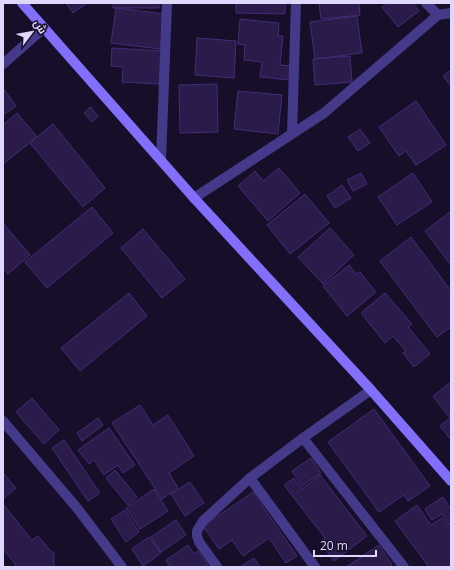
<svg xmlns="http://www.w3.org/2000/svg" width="454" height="570" font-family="'Open Sans',Cairo,sans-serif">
	<rect width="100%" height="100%" fill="#170f29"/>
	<path fill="#2a1b4b" stroke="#432c77" d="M 66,3 L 87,3 L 73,13 Z
		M 113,3 L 159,3 L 159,8 L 113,8 Z
		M 236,3 L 285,3 L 285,14 L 236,13 Z
		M 319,3 L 359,3 L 360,15 L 321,19 Z
		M 387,3 L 413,3 L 419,11 L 398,27 L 382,7 Z
		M 116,8 L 165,14 L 160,49 L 111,43 Z
		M 357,16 L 362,53 L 315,59 L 310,22 Z
		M 240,19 L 279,23 L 278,36 L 283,36 L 280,65 L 292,66 L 290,80 L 260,77 L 262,62 L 244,60 L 245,45 L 238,44 Z
		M 197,38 L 236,41 L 234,78 L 195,75 Z
		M 112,48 L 162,51 L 159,84 L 122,82 L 123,67 L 111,66 Z
		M 350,56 L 352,82 L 315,85 L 313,59 Z
		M 451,70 L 451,86 L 443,76 Z
		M 217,84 L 218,132 L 180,133 L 179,85 Z
		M 3,88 L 16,106 L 3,115 Z
		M 238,91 L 282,95 L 278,134 L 234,129 Z
		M 416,101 L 446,145 L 416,165 L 406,151 L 399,156 L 379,127 Z
		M 90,107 L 98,116 L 92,122 L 84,113 Z
		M 17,113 L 37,137 L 3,164 L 3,125 Z
		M 53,124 L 105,188 L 83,207 L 30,143 Z
		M 360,129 L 370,143 L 358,151 L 348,137 Z
		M 279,168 L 300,193 L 268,221 L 238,186 L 255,171 L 263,181 Z
		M 361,173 L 367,184 L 353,191 L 347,180 Z
		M 413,173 L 432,202 L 397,225 L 378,197 Z
		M 342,185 L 351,198 L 335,208 L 327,196 Z
		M 305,194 L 329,223 L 290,254 L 267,225 Z
		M 92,207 L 113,233 L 47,288 L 25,262 Z
		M 451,211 L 451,265 L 425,231 Z
		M 3,223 L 30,255 L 8,274 L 3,268 Z
		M 330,228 L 354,255 L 323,284 L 298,257 Z
		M 143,229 L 185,279 L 162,298 L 121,248 Z
		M 411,237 L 451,291 L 450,302 L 451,303 L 451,327 L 437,337 L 380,261 Z
		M 349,265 L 356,274 L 360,272 L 376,292 L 347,316 L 323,286 Z
		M 129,293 L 147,316 L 80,371 L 61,348 Z
		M 385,293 L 412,324 L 408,327 L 430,354 L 414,367 L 403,353 L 406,351 L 393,336 L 385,343 L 361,313 Z
		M 451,382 L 451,440 L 440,426 L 450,418 L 433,396 Z
		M 32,398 L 59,430 L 44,444 L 16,412 Z
		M 140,405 L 153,425 L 168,415 L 194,456 L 169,473 L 178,488 L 162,499 L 112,423 Z
		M 374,409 L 430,486 L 408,501 L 404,495 L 379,512 L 328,442 Z
		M 98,418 L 103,425 L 82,441 L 77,433 Z
		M 109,428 L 135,465 L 123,473 L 118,465 L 104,475 L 94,460 L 89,464 L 78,450 Z
		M 64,440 L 100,493 L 88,501 L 52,448 Z
		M 311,458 L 321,473 L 302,486 L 292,471 Z
		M 115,470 L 137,497 L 128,505 L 106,478 Z
		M 3,473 L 16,488 L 3,499 Z
		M 320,475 L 367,536 L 334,561 L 320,542 L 325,538 L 284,485 L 294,478 L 302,489 Z
		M 190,482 L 204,503 L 185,516 L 171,494 Z
		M 154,489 L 168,511 L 140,529 L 126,508 Z
		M 253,492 L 297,556 L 286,563 L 269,538 L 243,556 L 232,540 L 219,549 L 203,526 Z
		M 443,497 L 451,510 L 450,526 L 442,514 L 432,520 L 425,509 Z
		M 3,504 L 32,540 L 38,536 L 50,550 L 54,553 L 54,567 L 15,567 L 15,564 L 3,549 Z
		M 417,505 L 431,525 L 442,518 L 450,529 L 451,528 L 451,567 L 429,567 L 395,521 Z
		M 125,510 L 139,532 L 126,542 L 111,519 Z
		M 176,520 L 186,535 L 161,552 L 151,537 Z
		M 149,537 L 161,553 L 143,566 L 132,549 Z
		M 188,545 L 194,554 L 198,551 L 209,567 L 170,567 L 166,560 Z
		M 379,545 L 392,565 L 390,567 L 346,567 Z
		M 254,558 L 260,567 L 240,567 Z"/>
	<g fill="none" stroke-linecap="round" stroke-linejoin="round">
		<path stroke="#453989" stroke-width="10" d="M 426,3 L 438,15
			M 3,64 L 44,28
			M 292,134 L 296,3
			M 161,160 L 167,3
			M 194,198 L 324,113 L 438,15 L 451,13
			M 3,421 L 77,508 L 122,567
			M 303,438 L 404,567
			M 250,478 L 315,567
			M 217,567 L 199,542 L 197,536 L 197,531 L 203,521 L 250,478 L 303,438 L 371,390"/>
		<path stroke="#826eff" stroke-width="10" d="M 22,3 L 194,198 L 371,390 L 451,481"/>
	</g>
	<rect width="454" height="570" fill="none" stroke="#e0d7ff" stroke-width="8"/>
	<g transform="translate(32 32) rotate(58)" stroke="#170f29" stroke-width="3" paint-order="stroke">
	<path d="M0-3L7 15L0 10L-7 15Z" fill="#e0d7ff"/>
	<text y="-6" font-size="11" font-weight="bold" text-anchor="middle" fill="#e0d7ff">ش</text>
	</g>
	<path d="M314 550v6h62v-6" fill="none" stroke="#e0d7ff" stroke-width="2"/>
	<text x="320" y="550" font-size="12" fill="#e0d7ff" stroke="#170f29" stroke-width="3" paint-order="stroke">20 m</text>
</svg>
